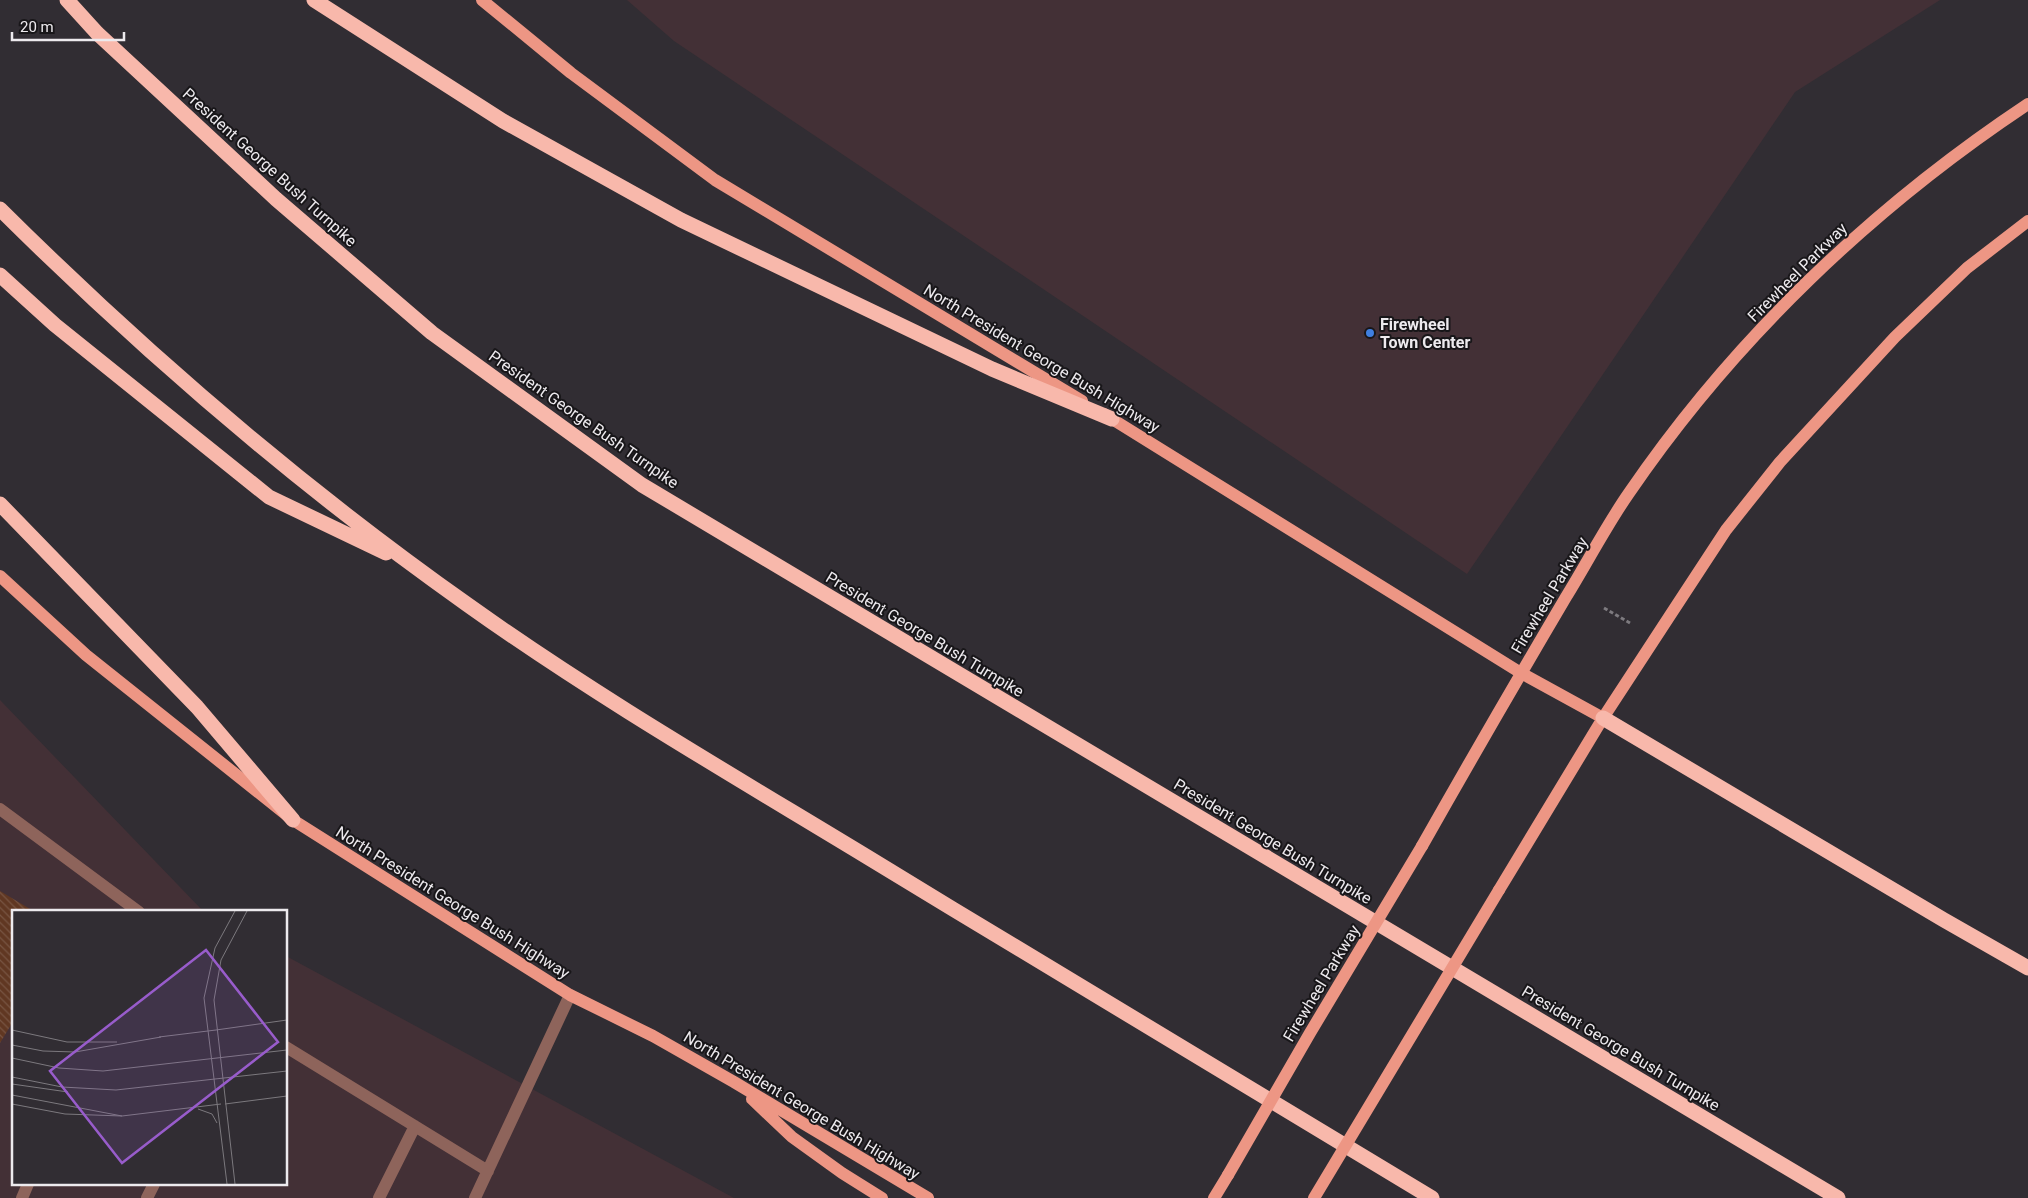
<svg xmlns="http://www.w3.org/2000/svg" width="2028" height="1198" font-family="Roboto,sans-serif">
	<defs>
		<pattern id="building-back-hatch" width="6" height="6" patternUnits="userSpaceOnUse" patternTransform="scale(1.25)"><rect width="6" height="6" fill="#603722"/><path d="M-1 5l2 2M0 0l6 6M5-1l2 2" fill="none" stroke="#775442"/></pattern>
	</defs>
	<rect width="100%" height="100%" fill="#312d33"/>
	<path fill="#433036" d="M 627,0 L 1940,0 L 1795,92 L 1467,574 L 674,41 Z
		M 0,700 L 204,912 L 14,912 L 14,1184 L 286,1184 L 286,956 L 734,1198 L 0,1198 Z"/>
	<path fill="url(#building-back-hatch)" d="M 0,891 L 35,912 L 14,912 L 14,1020 L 0,1043 Z"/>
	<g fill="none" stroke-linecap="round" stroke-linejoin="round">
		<path stroke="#7d7a7f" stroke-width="3" stroke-dasharray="4 2.5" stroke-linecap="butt" d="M 1604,608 L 1630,623"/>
		<path stroke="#8e645b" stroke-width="12" d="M 0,809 L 139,912
			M 286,1047 L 488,1171
			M 22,1198 L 28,1184
			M 147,1198 L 154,1184
			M 379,1198 L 415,1126
			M 475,1198 L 570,995"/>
		<path stroke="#ed9684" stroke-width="12" d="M 482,0 L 571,73 L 715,180 L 1082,401
			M 1104,414 L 1521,673 L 1603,718
			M 0,576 L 86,655 L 293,820 L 570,995 L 653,1036 L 734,1082 L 928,1198
			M 1422,846 C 1469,763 1517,680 1566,597 C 1587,563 1606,526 1629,493 C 1734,339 1873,207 2028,104
			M 1499,890 L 1603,718 L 1669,617 L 1726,530 L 1780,462 L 1895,337 L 1967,268 L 2028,221
			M 752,1099 L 792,1137 L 842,1173 L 882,1198
			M 1214,1198 L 1228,1175"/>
		<path stroke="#f8b8ab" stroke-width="15" d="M 67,0 L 97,33 L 276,199 L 432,333 L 642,485 L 1838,1198
			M 314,0 L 503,121 L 681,220 L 992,369 L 1112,419
			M 0,209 C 145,353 301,487 468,605 C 597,697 734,776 869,858 C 1056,972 1244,1084 1432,1198
			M 0,275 L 55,325 L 269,497 L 386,553
			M 0,504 L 197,707 L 293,820
			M 1603,718 L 1944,920 L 2028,968"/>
		<path stroke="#ed9684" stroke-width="12" d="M 1228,1175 L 1310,1033 L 1422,846
			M 1314,1198 L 1499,890"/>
	</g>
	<circle fill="#3f7fe0" stroke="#181619" stroke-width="2" cx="1370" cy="333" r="5"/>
	<g text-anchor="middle" stroke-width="4" stroke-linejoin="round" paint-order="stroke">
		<g font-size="16" fill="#edeaee" stroke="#181619">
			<text transform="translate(270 167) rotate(42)" y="6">President George Bush Turnpike</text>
			<text transform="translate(1797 272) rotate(-45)" y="6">Firewheel Parkway</text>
			<text transform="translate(1042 358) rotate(31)" y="6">North President George Bush Highway</text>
			<text transform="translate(584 419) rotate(35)" y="6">President George Bush Turnpike</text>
			<text transform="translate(1549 595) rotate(-59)" y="6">Firewheel Parkway</text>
			<text transform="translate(925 634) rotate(31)" y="6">President George Bush Turnpike</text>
			<text transform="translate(1273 841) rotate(31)" y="6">President George Bush Turnpike</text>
			<text transform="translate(453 902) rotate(32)" y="6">North President George Bush Highway</text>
			<text transform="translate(1321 983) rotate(-59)" y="6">Firewheel Parkway</text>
			<text transform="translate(1621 1048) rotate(31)" y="6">President George Bush Turnpike</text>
			<text transform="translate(802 1105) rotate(31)" y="6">North President George Bush Highway</text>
		</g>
		<g font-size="16" font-weight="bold" fill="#edeaee" stroke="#181619" text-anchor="start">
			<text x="1380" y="330">Firewheel<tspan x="1380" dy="18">Town Center</tspan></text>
		</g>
	</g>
	<g transform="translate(12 910)">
		<rect width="275" height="275" fill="#312d33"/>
		<path fill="none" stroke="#7c797e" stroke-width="1" d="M 0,120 L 55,132 L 105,132M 204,120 L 275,110M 147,127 L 204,120M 0,135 L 31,141 L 63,142 L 149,127M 0,148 L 47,158 L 91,161 L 275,140M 0,167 L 50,177 L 104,180 L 275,161M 0,174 L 56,182M 0,185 L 110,206M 0,194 L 53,204 L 110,206 L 209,194M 213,194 L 275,186M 186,199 L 200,204 L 205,213M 215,274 L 192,88 L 203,38 L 223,1M 223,274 L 202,90 L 209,50 L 235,1"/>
		<path fill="#985ccb" fill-opacity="0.15" stroke="#985ccb" stroke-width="2.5" d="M 194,40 L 266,132 L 110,253 L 38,161 Z"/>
		<rect width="275" height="275" fill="none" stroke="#edeaee" stroke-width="2.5"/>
	</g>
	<path d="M12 32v8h112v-8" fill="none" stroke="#edeaee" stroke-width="2.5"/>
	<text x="20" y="32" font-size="15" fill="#edeaee" stroke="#181619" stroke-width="4" paint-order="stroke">20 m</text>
</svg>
